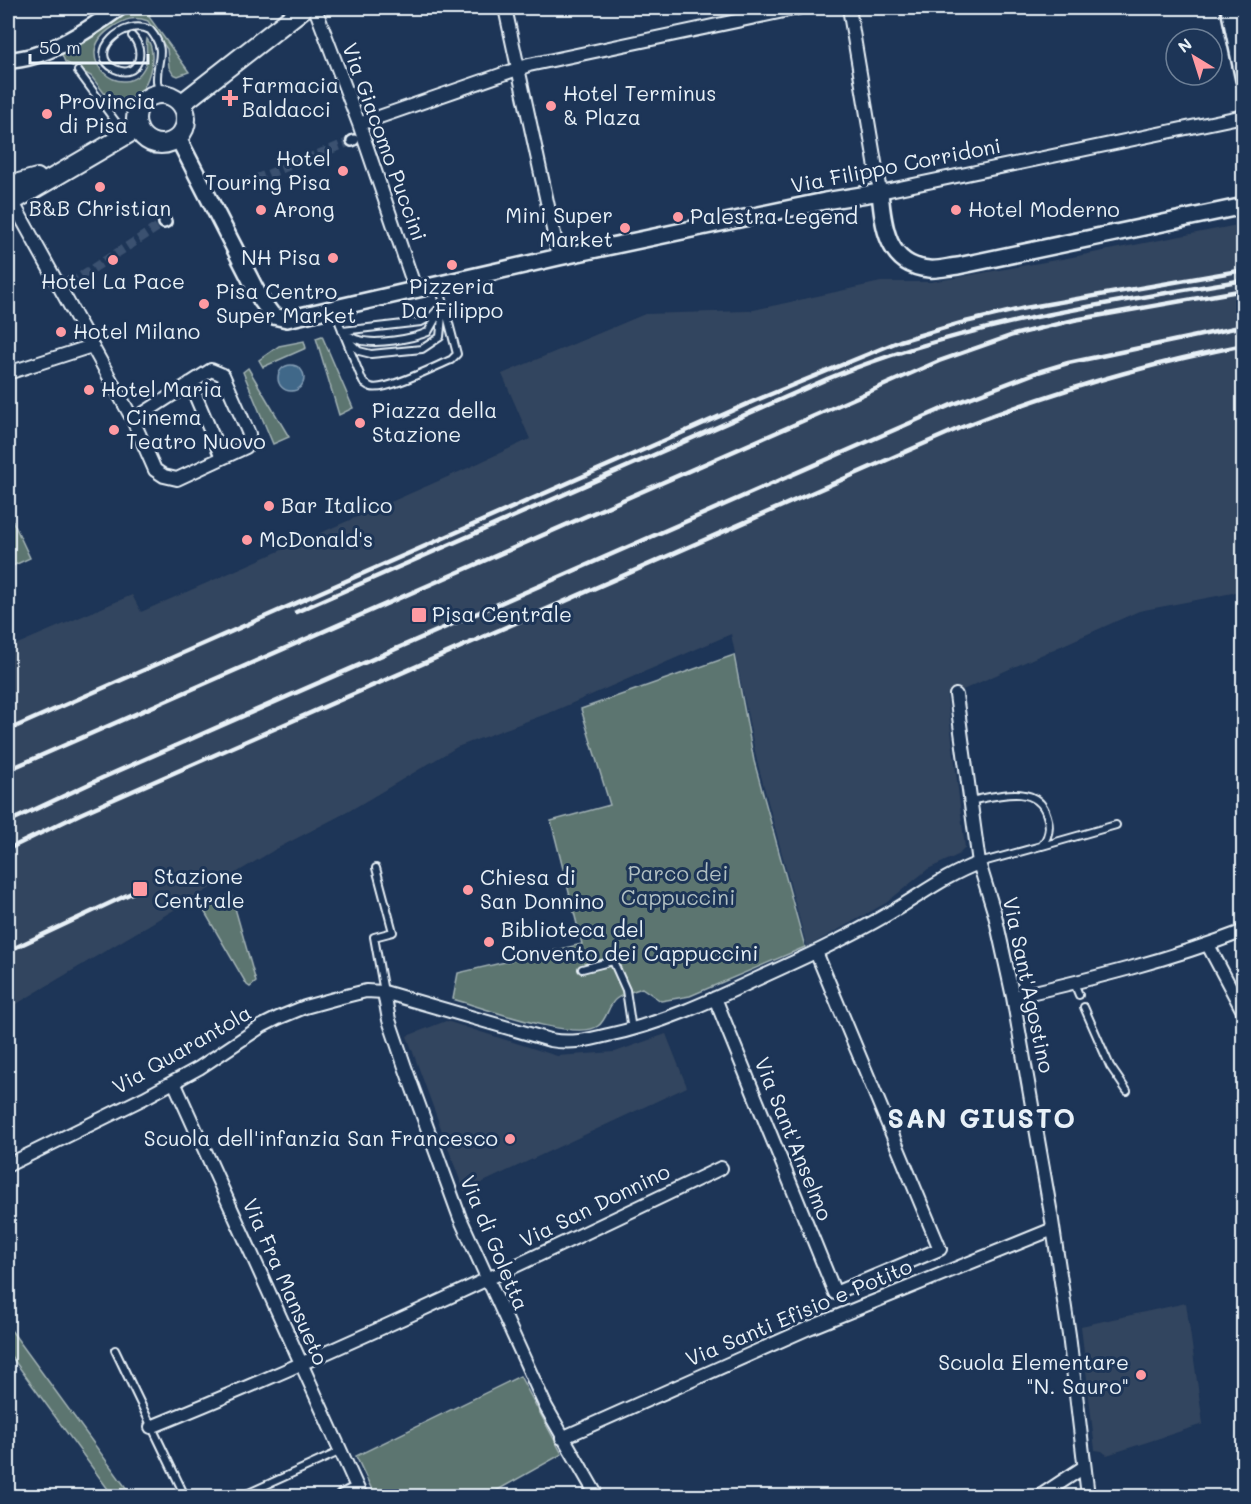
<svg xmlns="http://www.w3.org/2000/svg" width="1251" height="1504" font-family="Mali,sans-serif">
	<rect width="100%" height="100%" fill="#1d3557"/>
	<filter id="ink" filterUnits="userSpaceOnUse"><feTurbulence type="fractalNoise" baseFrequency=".0167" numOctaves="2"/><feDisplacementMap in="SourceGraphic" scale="12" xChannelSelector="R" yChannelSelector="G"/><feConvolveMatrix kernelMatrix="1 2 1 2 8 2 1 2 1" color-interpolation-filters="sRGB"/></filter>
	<g filter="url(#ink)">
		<path fill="#33455e" d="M 1243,224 L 1243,591 L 1139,611 L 947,697 L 965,848 L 958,855 L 928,869 L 886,903 L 807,947 L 757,761 L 731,634 L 554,711 L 457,747 L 349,811 L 276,849 L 8,1009 L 8,648 L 132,595 L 141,612 L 468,468 L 530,439 L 502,374 L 645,314 L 749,311 L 881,282 L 931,282 L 1062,259 Z
			M 446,1021 L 557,1056 L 615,1052 L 666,1034 L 687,1087 L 464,1191 L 407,1036 Z
			M 1186,1303 L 1203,1424 L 1107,1455 L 1102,1451 L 1095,1450 L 1081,1326 Z"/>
		<path fill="#5b7470" stroke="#a2b2b4" stroke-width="1.5" d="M 135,8 L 144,8 L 150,15 L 149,17 L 189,72 L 178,76 L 173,74 L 169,67 L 167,49 L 148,21 C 134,16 125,19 113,27 C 65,57 126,106 145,66 C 149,57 145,48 147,39 C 163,59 138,115 115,107 L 91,76 L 65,62 L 61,52 L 108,26 Z
			M 322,336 L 353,408 L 339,415 L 316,338 Z
			M 304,341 L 306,348 L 263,367 L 259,360 L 279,346 Z
			M 248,368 L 289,437 L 273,444 L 243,372 Z
			M 8,511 L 30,558 L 8,568 Z
			M 734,655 L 754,761 L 805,947 L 690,996 L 661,1001 L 642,988 C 634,991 622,994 616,999 C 608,1005 607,1020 598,1026 C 576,1042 481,1007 453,999 L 458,973 L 582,944 L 551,821 L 610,805 L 581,709 Z
			M 231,894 L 256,982 L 250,987 L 247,985 L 203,909 Z
			M 8,1326 L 132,1496 L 113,1496 L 8,1352 Z
			M 520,1376 L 562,1454 L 487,1496 L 375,1496 L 356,1456 Z"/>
		<path fill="#416789" stroke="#849eb5" stroke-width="1.5" d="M278 378a13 13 0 1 1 26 0a13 13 0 1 1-26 0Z"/>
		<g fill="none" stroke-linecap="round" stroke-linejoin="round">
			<path stroke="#3b516f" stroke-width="9" stroke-dasharray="9 4.5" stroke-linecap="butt" d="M 243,184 L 352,141
				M 70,283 L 164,223"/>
			<defs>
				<path id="service" d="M 132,36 C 147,51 138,80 115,69 C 85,54 124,17 150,30 C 168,51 156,60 157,80 C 157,85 159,90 160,95
					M 78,71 L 124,133
					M 241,185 L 243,184
					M 334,310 L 363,382 C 366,384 368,386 371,387 C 385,392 436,366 451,360 L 457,354 L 439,285
					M 342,331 C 347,334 353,339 359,340 C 376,345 412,339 428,332 L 440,311
					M 342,331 L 421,322 L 432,316 L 440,307
					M 347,339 L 359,351 L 371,354 L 422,349 L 440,337 L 443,306
					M 970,801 C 996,796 1038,782 1047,816 C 1051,828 1049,837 1041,846 L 979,863
					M 1042,846 L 1116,825
					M 376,868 L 393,932 L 374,937 L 384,992
					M 582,969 L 613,961 L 626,990 L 632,1030
					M 1074,983 L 1079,995
					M 1084,1007 L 1110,1066 L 1127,1091
					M 115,1350 L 185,1496
					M 242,1496 L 339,1452"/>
				<path id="pedestrian" d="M 352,141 L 354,140
					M 164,223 L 166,222
					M 68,284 L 70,283"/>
				<path id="minor" d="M 315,8 L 359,124 L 416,291
					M 505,8 L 559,257
					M 849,8 L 880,192 L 1244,116
					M 359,124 L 529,65 L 798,8
					M 12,201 L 133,420 L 155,470 L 164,476 L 177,479 L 246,447 L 249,434 L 223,375 L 211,370 L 133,420
					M 8,373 L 92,346
					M 190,383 L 222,458
					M 956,695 L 979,863 L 995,915 L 1013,997 L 1051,1214 L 1069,1335 L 1088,1496
					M 1208,945 L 1244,1013
					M 384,992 L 389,1020 L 405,1067 L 460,1218 L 546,1407 L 597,1496
					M 1013,997 C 1091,979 1169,960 1244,931
					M 715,998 L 835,1293 L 940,1249 L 816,952
					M 174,1082 L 361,1496
					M 8,1165 L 144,1098 L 199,1068 L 262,1026 L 278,1018 L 305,1007 L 334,999 L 366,991 L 384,992 L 550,1040 C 571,1044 588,1040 608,1035 C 661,1024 708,1002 757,979 C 801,959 845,939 888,914 C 918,897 946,875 979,863
					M 151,1427 C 345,1349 533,1258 721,1168
					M 562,1438 L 809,1328 L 1053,1229
					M 342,1496 L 356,1489
					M 1040,1496 L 1084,1467"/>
				<path id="tertiary" d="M 1229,8 L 1244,80
					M 8,60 C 44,60 90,29 119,8
					M 178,138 L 261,300 L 273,316 L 287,319 L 559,257 L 825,201 L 880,192 C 883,225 887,266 929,269 C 938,270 948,267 958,266 L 1244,206"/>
				<path id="secondary" d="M136 119a25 25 0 1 1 50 0a25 25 0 1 1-50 0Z
					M 181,104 L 304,8
					M 8,186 L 37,178
					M 8,204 L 138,128"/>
			</defs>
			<use href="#service" stroke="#e8f1f8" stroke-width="10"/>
			<use href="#pedestrian" stroke="#e8f1f8" stroke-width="14"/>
			<use href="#minor" stroke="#e8f1f8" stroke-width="16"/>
			<use href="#tertiary" stroke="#e8f1f8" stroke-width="20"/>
			<use href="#secondary" stroke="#e8f1f8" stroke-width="22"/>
			<use href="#service" stroke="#1d3557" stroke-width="6"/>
			<use href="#pedestrian" stroke="#1d3557" stroke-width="9"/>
			<use href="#minor" stroke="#1d3557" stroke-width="12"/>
			<use href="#tertiary" stroke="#1d3557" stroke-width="15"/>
			<use href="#secondary" stroke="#1d3557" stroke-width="18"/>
			<path stroke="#e8f1f8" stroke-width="4.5" d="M 296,612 L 827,379 C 960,324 1102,304 1244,280
				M 8,730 L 754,401 L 900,341 L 961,323 L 1025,308 L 1244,270
				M 8,770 L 939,361 L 1013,335 L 1074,320 L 1244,290
				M 8,822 L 102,778 L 951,405 L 1038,372 L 1068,363 L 1244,326
				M 8,849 L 80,814 L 962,427 C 1054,391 1147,364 1244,345
				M 8,951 L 140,889"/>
		</g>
	</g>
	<g fill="#ff9aa2" stroke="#1d3557" stroke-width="2">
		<path d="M227 89h6v6h6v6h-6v6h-6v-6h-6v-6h6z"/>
		<circle cx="551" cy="106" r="6"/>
		<circle cx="47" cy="114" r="6"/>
		<circle cx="343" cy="171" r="6"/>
		<circle cx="100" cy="187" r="6"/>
		<circle cx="261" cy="210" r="6"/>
		<circle cx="956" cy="210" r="6"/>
		<circle cx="678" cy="217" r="6"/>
		<circle cx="625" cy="228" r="6"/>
		<circle cx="333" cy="258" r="6"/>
		<circle cx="113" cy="260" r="6"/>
		<circle cx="452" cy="265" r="6"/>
		<circle cx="204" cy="304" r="6"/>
		<circle cx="61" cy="332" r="6"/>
		<circle cx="89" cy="390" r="6"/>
		<circle cx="360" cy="423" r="6"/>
		<circle cx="114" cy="430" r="6"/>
		<circle cx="269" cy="506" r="6"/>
		<circle cx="247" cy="540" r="6"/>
		<rect x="411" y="607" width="16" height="16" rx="3"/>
		<rect x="132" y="881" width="16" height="16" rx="3"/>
		<circle cx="468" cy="890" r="6"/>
		<circle cx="489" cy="942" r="6"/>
		<circle cx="510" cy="1139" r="6"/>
		<circle cx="1141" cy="1375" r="6"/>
	</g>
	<g text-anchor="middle" stroke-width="6" stroke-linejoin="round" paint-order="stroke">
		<g font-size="21" fill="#e8f1f8" stroke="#1d3557" text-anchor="start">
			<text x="242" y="93">Farmacia<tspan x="242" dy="24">Baldacci</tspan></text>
			<text x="563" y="101">Hotel Terminus<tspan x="563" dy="24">&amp; Plaza</tspan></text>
			<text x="59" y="109">Provincia<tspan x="59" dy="24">di Pisa</tspan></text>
			<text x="331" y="166" text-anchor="end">Hotel<tspan x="331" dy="24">Touring Pisa</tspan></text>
			<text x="100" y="216" text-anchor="middle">B&amp;B Christian</text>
			<text x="273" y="217">Arong</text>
			<text x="968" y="217">Hotel Moderno</text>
			<text x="613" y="223" text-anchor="end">Mini Super<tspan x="613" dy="24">Market</tspan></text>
			<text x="690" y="224">Palestra Legend</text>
			<text x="321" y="265" text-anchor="end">NH Pisa</text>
			<text x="113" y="289" text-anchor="middle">Hotel La Pace</text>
			<text x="452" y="294" text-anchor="middle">Pizzeria<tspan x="452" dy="24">Da Filippo</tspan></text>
			<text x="216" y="299">Pisa Centro<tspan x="216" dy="24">Super Market</tspan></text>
			<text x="73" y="339">Hotel Milano</text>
			<text x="101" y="397">Hotel Maria</text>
			<text x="372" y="418">Piazza della<tspan x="372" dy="24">Stazione</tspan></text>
			<text x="126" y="425">Cinema<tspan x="126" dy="24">Teatro Nuovo</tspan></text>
			<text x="281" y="513">Bar Italico</text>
			<text x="259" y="547">McDonald's</text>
			<text x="432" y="622">Pisa Centrale</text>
			<text x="154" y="884">Stazione<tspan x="154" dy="24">Centrale</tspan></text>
			<text x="480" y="885">Chiesa di<tspan x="480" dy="24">San Donnino</tspan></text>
			<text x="501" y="937">Biblioteca del<tspan x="501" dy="24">Convento dei Cappuccini</tspan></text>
			<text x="498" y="1146" text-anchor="end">Scuola dell'infanzia San Francesco</text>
			<text x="1129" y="1370" text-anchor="end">Scuola Elementare<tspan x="1129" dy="24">"N. Sauro"</tspan></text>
		</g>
		<g font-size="21" fill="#e8f1f8" stroke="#1d3557">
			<text transform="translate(384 142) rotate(70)" y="7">Via Giacomo Puccini</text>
			<text transform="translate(896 166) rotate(-11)" y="7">Via Filippo Corridoni</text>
			<text transform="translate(1028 985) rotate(78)" y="7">Via Sant'Agostino</text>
			<text transform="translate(182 1050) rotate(-30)" y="7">Via Quarantola</text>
			<text transform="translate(793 1139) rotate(68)" y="7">Via Sant'Anselmo</text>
			<text transform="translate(595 1206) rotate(-26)" y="7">Via San Donnino</text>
			<text transform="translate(494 1243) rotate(67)" y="7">Via di Goletta</text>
			<text transform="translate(285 1282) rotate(66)" y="7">Via Fra Mansueto</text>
			<text transform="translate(799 1313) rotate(-23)" y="7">Via Santi Efisio e Potito</text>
		</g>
		<g font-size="21" fill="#b0bfc2" stroke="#1d3557">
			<text x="678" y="881">Parco dei<tspan x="678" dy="24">Cappuccini</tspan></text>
		</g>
		<g font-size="27" font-weight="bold" letter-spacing="1.5" fill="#e8f1f8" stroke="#1d3557">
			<text x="982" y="1128">SAN GIUSTO</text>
		</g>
	</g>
	<rect width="1251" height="1504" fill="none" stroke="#1d3557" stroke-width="30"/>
	<rect x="15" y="15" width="1221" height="1474" fill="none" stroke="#e8f1f8" stroke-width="2" filter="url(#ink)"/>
	<g transform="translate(1194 57) rotate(322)"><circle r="28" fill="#1d3557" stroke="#6e8097" stroke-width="1.5"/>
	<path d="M0-4.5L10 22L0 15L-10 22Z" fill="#ff9aa2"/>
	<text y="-9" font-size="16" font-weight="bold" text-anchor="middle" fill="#e8f1f8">N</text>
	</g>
	<path d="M30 54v9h118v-9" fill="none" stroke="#e8f1f8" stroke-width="3"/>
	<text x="39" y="54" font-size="18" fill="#e8f1f8" stroke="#1d3557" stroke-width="4.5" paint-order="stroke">50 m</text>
</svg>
